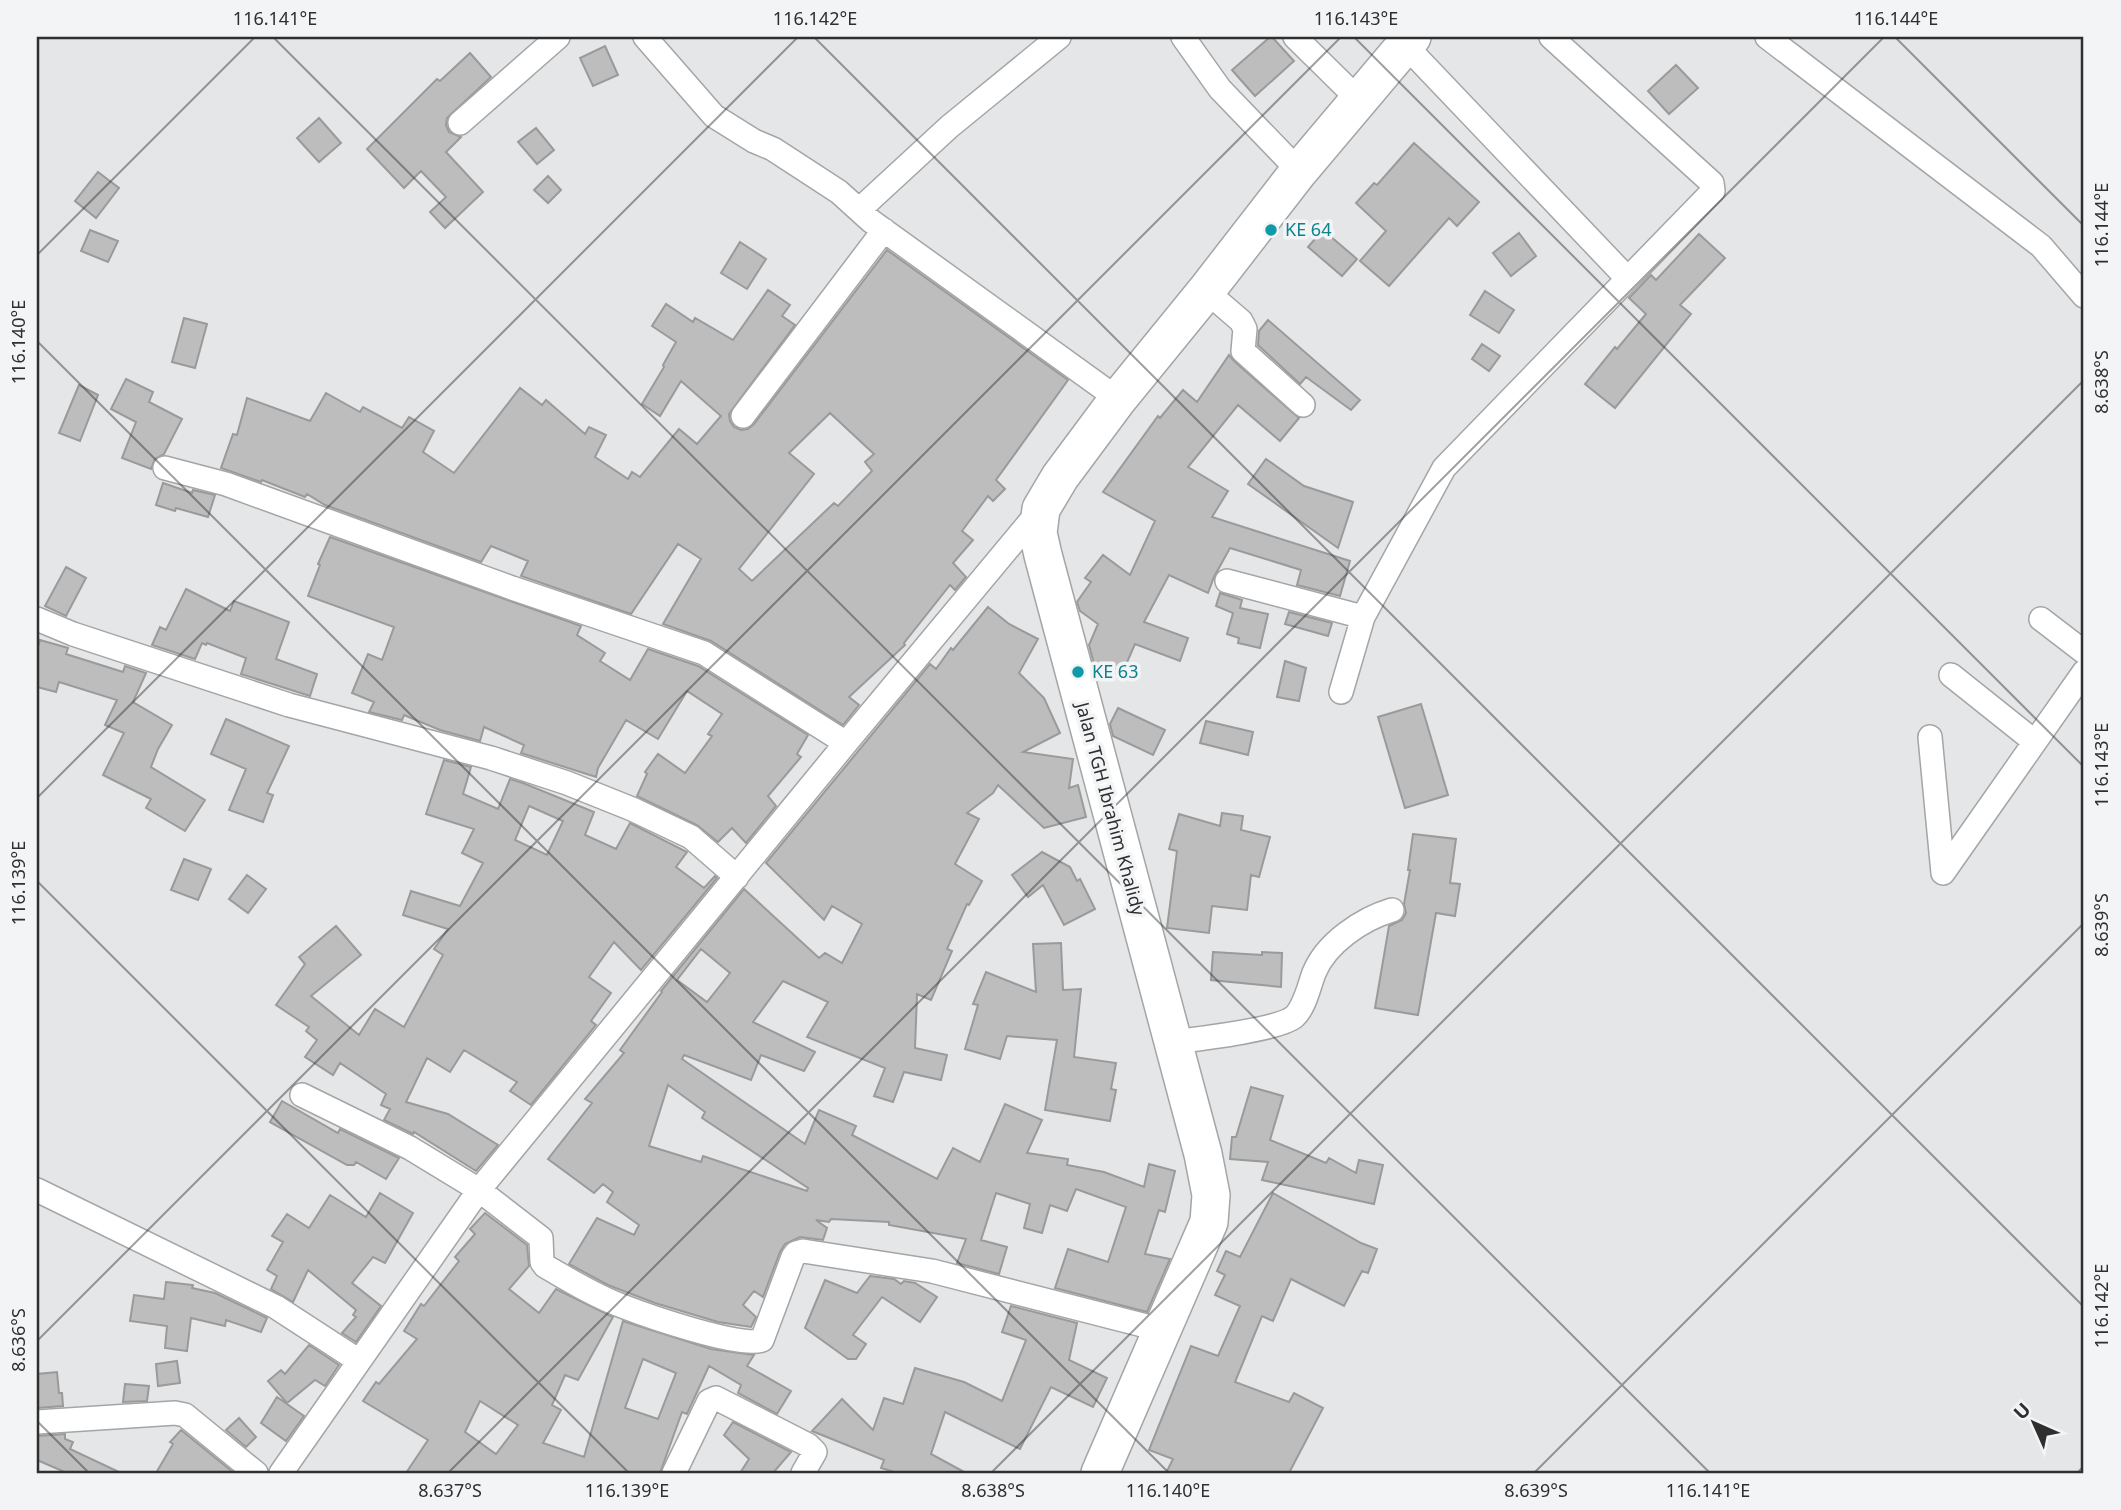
<svg xmlns="http://www.w3.org/2000/svg" width="2121" height="1510" font-family="'Noto Sans',sans-serif">
	<rect width="100%" height="100%" fill="#e5e6e7"/>
	<path fill="#bdbdbe" stroke="#9a9a9b" stroke-width="2" fill-rule="evenodd" d="M 1270,37 L 1272,37 L 1294,61 L 1255,96 L 1232,70 Z
		M 605,46 L 618,75 L 593,86 L 580,58 Z
		M 470,53 L 491,77 L 447,118 L 446,125 L 449,132 L 461,137 L 446,152 L 483,192 L 445,228 L 430,212 L 446,197 L 421,171 L 404,188 L 367,149 L 437,79 L 440,81 Z
		M 1676,65 L 1698,88 L 1669,114 L 1648,91 Z
		M 319,118 L 341,143 L 319,162 L 297,138 Z
		M 536,128 L 554,150 L 537,164 L 518,142 Z
		M 1414,143 L 1479,202 L 1457,226 L 1449,218 L 1389,286 L 1360,261 L 1386,231 L 1356,203 L 1374,183 L 1377,185 Z
		M 98,172 L 119,188 L 96,218 L 75,201 Z
		M 548,176 L 561,190 L 548,203 L 534,190 Z
		M 90,230 L 118,241 L 108,262 L 81,251 Z
		M 1323,230 L 1357,259 L 1342,276 L 1308,247 Z
		M 1519,233 L 1536,256 L 1511,276 L 1493,253 Z
		M 1699,234 L 1725,258 L 1680,305 L 1691,314 L 1615,408 L 1585,384 L 1615,347 L 1617,349 L 1646,314 L 1629,298 L 1651,275 L 1656,280 Z
		M 740,242 L 766,259 L 747,289 L 721,273 Z
		M 887,250 L 1068,380 L 996,480 L 1005,489 L 993,501 L 988,496 L 962,531 L 973,540 L 953,563 L 966,577 L 955,590 L 950,585 L 904,643 L 905,645 L 849,697 L 859,705 L 843,725 L 711,641 L 663,624 L 701,559 L 678,544 L 631,614 L 521,576 L 528,561 L 491,546 L 481,562 L 325,505 L 307,494 L 305,497 L 262,480 L 261,482 L 221,468 L 233,434 L 237,435 L 247,398 L 310,421 L 326,393 L 360,412 L 363,407 L 402,428 L 409,417 L 434,431 L 423,452 L 454,473 L 520,388 L 542,405 L 546,400 L 585,434 L 589,427 L 606,435 L 595,457 L 628,479 L 632,472 L 640,477 L 679,429 L 697,444 L 721,416 L 681,381 L 660,416 L 642,404 L 664,367 L 663,365 L 676,342 L 652,326 L 666,304 L 693,322 L 695,318 L 733,340 L 768,290 L 790,305 L 782,316 L 795,325 L 729,414 L 730,421 L 734,427 L 741,430 L 748,429 L 754,424 ZM 830,413 L 874,454 L 865,462 L 872,471 L 838,506 L 834,503 L 752,581 L 739,569 L 814,474 L 789,453 Z
		M 1485,291 L 1514,310 L 1499,333 L 1470,315 Z
		M 184,318 L 207,324 L 195,368 L 172,362 Z
		M 1268,320 L 1360,400 L 1351,410 L 1306,377 L 1300,384 L 1258,345 L 1259,331 Z
		M 1482,344 L 1500,356 L 1489,371 L 1472,359 Z
		M 1229,355 L 1234,361 L 1299,418 L 1280,441 L 1238,405 L 1188,467 L 1228,491 L 1212,517 L 1350,561 L 1340,596 L 1297,585 L 1301,570 L 1230,548 L 1214,577 L 1208,593 L 1169,575 L 1144,622 L 1188,638 L 1180,661 L 1135,644 L 1121,676 L 1094,664 L 1089,645 L 1098,624 L 1080,611 L 1077,602 L 1091,582 L 1085,578 L 1103,555 L 1130,575 L 1155,521 L 1103,492 L 1158,416 L 1160,418 L 1183,390 L 1197,402 Z
		M 126,379 L 153,392 L 149,402 L 182,419 L 164,454 L 155,459 L 151,469 L 122,458 L 136,422 L 111,409 Z
		M 79,385 L 98,395 L 80,441 L 59,433 Z
		M 1266,459 L 1304,486 L 1353,502 L 1338,548 L 1248,484 Z
		M 163,483 L 192,493 L 193,490 L 215,495 L 208,517 L 176,508 L 175,511 L 156,505 Z
		M 330,537 L 581,626 L 577,635 L 605,653 L 600,661 L 630,680 L 648,649 L 698,666 L 808,735 L 797,754 L 801,757 L 768,796 L 776,806 L 746,843 L 732,828 L 718,842 L 697,825 L 637,796 L 647,774 L 645,772 L 658,754 L 685,773 L 712,736 L 708,734 L 722,714 L 687,691 L 658,739 L 626,720 L 598,768 L 596,777 L 521,753 L 524,745 L 484,727 L 480,741 L 440,730 L 404,715 L 402,720 L 369,712 L 374,702 L 352,693 L 368,654 L 382,660 L 394,627 L 308,596 L 320,565 L 318,564 Z
		M 66,567 L 86,578 L 66,616 L 45,606 Z
		M 186,589 L 230,611 L 234,601 L 289,622 L 276,659 L 317,674 L 310,696 L 241,674 L 246,658 L 207,643 L 206,645 L 202,643 L 195,659 L 152,645 L 160,627 L 166,630 Z
		M 1220,593 L 1242,600 L 1240,608 L 1268,614 L 1260,648 L 1238,643 L 1239,638 L 1227,634 L 1233,613 L 1216,606 Z
		M 988,607 L 1009,624 L 1038,639 L 1019,673 L 1044,698 L 1060,733 L 1023,752 L 1073,759 L 1069,788 L 1078,785 L 1086,817 L 1044,828 L 998,785 L 993,793 L 967,813 L 979,819 L 955,864 L 982,881 L 969,905 L 967,904 L 947,949 L 952,951 L 931,1000 L 917,994 L 915,1048 L 947,1055 L 941,1080 L 904,1072 L 893,1102 L 874,1096 L 885,1068 L 807,1037 L 828,1002 L 783,981 L 753,1022 L 815,1052 L 804,1071 L 761,1055 L 751,1080 L 684,1055 L 682,1059 L 805,1144 L 819,1110 L 856,1126 L 852,1135 L 937,1179 L 953,1148 L 980,1162 L 1005,1104 L 1042,1120 L 1027,1153 L 1068,1159 L 1067,1165 L 1104,1172 L 1144,1187 L 1149,1164 L 1175,1171 L 1165,1212 L 1159,1210 L 1145,1254 L 1170,1259 L 1147,1312 L 1055,1288 L 1068,1249 L 1108,1262 L 1126,1207 L 1076,1189 L 1067,1211 L 1050,1205 L 1042,1233 L 1024,1228 L 1030,1204 L 996,1193 L 981,1240 L 1007,1247 L 999,1274 L 957,1263 L 966,1239 L 889,1225 L 889,1222 L 831,1219 L 829,1222 L 816,1220 L 827,1228 L 823,1240 L 800,1237 L 785,1244 L 780,1252 L 763,1297 L 754,1291 L 743,1305 L 756,1317 L 751,1327 L 718,1322 L 655,1303 L 608,1285 L 569,1264 L 597,1218 L 634,1235 L 639,1225 L 607,1202 L 613,1192 L 603,1184 L 594,1193 L 548,1159 L 592,1103 L 585,1099 L 624,1053 L 620,1050 L 662,992 L 661,991 L 744,889 L 819,958 L 825,953 L 842,963 L 862,924 L 832,906 L 824,920 L 766,863 L 930,664 L 936,669 L 951,648 L 953,650 ZM 701,949 L 730,973 L 707,1002 L 677,980 ZM 668,1085 L 705,1112 L 702,1118 L 808,1188 L 807,1191 L 703,1156 L 701,1162 L 649,1146 Z
		M 1289,612 L 1332,623 L 1328,636 L 1285,624 Z
		M 40,640 L 68,648 L 66,654 L 123,672 L 125,666 L 146,673 L 133,702 L 172,725 L 158,749 L 151,767 L 205,800 L 185,831 L 146,808 L 151,799 L 103,775 L 124,733 L 105,725 L 117,700 L 59,682 L 56,692 L 37,687 L 37,650 Z
		M 1285,661 L 1306,668 L 1299,701 L 1277,697 Z
		M 1421,704 L 1448,795 L 1405,808 L 1378,717 Z
		M 1118,708 L 1165,730 L 1153,755 L 1113,736 L 1110,724 Z
		M 226,719 L 289,746 L 267,793 L 273,795 L 263,822 L 229,810 L 246,769 L 211,754 Z
		M 1206,721 L 1253,732 L 1248,755 L 1200,743 Z
		M 444,760 L 471,767 L 463,794 L 498,809 L 510,779 L 523,783 L 594,812 L 585,835 L 616,849 L 630,823 L 687,852 L 676,867 L 704,888 L 715,876 L 717,878 L 641,970 L 614,942 L 589,977 L 611,993 L 591,1021 L 596,1025 L 531,1105 L 510,1091 L 517,1082 L 464,1050 L 450,1072 L 427,1058 L 406,1102 L 448,1114 L 498,1145 L 476,1171 L 414,1132 L 413,1134 L 384,1120 L 390,1109 L 381,1105 L 386,1094 L 340,1063 L 333,1075 L 305,1057 L 317,1040 L 306,1031 L 309,1027 L 276,1005 L 305,964 L 299,957 L 336,926 L 361,955 L 311,996 L 359,1035 L 375,1009 L 404,1027 L 443,955 L 434,949 L 448,929 L 403,915 L 411,891 L 460,906 L 483,863 L 462,853 L 474,829 L 426,814 ZM 529,806 L 563,821 L 547,855 L 515,840 Z
		M 1222,813 L 1243,816 L 1241,830 L 1270,837 L 1259,877 L 1251,875 L 1247,910 L 1212,906 L 1209,933 L 1167,928 L 1177,851 L 1169,849 L 1179,814 L 1220,826 Z
		M 1413,834 L 1456,839 L 1450,883 L 1460,884 L 1455,916 L 1436,913 L 1418,1015 L 1375,1008 L 1389,926 L 1402,920 L 1406,913 L 1404,904 L 1410,870 L 1408,870 Z
		M 1042,852 L 1070,867 L 1077,881 L 1080,879 L 1095,909 L 1064,925 L 1043,885 L 1028,897 L 1012,875 Z
		M 184,859 L 211,869 L 198,900 L 171,890 Z
		M 247,875 L 266,889 L 248,913 L 229,899 Z
		M 1061,943 L 1063,990 L 1081,989 L 1074,1057 L 1116,1063 L 1111,1089 L 1116,1090 L 1110,1121 L 1045,1110 L 1057,1040 L 1007,1036 L 1000,1059 L 965,1049 L 978,1005 L 973,1004 L 986,972 L 1036,992 L 1033,944 Z
		M 1213,952 L 1262,955 L 1262,952 L 1282,953 L 1281,987 L 1211,980 Z
		M 1251,1087 L 1283,1096 L 1270,1140 L 1326,1163 L 1329,1158 L 1356,1173 L 1359,1160 L 1383,1165 L 1374,1204 L 1262,1180 L 1268,1162 L 1230,1159 L 1232,1137 L 1236,1137 Z
		M 282,1101 L 338,1133 L 340,1129 L 399,1158 L 386,1179 L 356,1162 L 354,1165 L 347,1165 L 270,1122 Z
		M 380,1193 L 413,1213 L 385,1263 L 373,1257 L 352,1283 L 381,1306 L 356,1342 L 342,1333 L 356,1317 L 353,1315 L 356,1310 L 308,1270 L 293,1302 L 271,1289 L 277,1276 L 267,1270 L 283,1242 L 272,1236 L 287,1214 L 309,1228 L 330,1195 L 366,1217 Z
		M 1273,1193 L 1361,1243 L 1377,1249 L 1368,1273 L 1362,1271 L 1344,1306 L 1291,1279 L 1273,1321 L 1262,1316 L 1235,1382 L 1289,1402 L 1294,1393 L 1323,1408 L 1289,1473 L 1166,1473 L 1173,1459 L 1149,1450 L 1191,1346 L 1218,1356 L 1240,1306 L 1215,1295 L 1225,1275 L 1217,1271 L 1226,1251 L 1240,1257 Z
		M 485,1213 L 527,1245 L 529,1266 L 509,1289 L 539,1313 L 556,1289 L 613,1317 L 578,1380 L 565,1375 L 552,1405 L 561,1410 L 543,1443 L 584,1457 L 623,1321 L 711,1349 L 754,1355 L 747,1366 L 791,1391 L 777,1414 L 738,1393 L 741,1385 L 709,1366 L 687,1414 L 682,1412 L 660,1473 L 406,1473 L 428,1440 L 363,1401 L 376,1382 L 379,1384 L 417,1339 L 404,1331 L 421,1304 L 424,1306 L 459,1261 L 455,1257 L 475,1234 L 470,1229 ZM 643,1359 L 676,1373 L 658,1419 L 625,1408 ZM 480,1401 L 518,1425 L 496,1454 L 465,1432 Z
		M 870,1276 L 894,1279 L 901,1284 L 904,1281 L 915,1283 L 937,1297 L 920,1322 L 882,1297 L 853,1335 L 866,1344 L 856,1359 L 848,1359 L 805,1328 L 825,1280 L 857,1293 Z
		M 166,1282 L 193,1285 L 192,1288 L 215,1293 L 267,1318 L 261,1332 L 226,1320 L 225,1326 L 191,1318 L 187,1351 L 165,1348 L 167,1326 L 130,1321 L 134,1295 L 164,1299 Z
		M 1011,1306 L 1077,1323 L 1069,1360 L 1107,1378 L 1093,1407 L 1051,1387 L 1020,1449 L 945,1412 L 931,1454 L 966,1473 L 898,1473 L 881,1468 L 884,1460 L 812,1431 L 842,1399 L 873,1430 L 884,1398 L 903,1404 L 915,1368 L 964,1382 L 1002,1401 L 1026,1340 L 1002,1332 Z
		M 309,1345 L 339,1365 L 325,1386 L 315,1380 L 287,1403 L 268,1381 L 281,1370 L 285,1374 Z
		M 177,1361 L 180,1383 L 158,1386 L 156,1364 Z
		M 57,1372 L 59,1393 L 62,1393 L 63,1406 L 37,1408 L 37,1374 Z
		M 125,1384 L 149,1386 L 147,1401 L 123,1402 Z
		M 277,1397 L 304,1416 L 286,1441 L 261,1423 Z
		M 239,1418 L 256,1437 L 246,1447 L 226,1430 Z
		M 733,1422 L 791,1452 L 773,1473 L 740,1473 L 749,1459 L 724,1435 Z
		M 181,1430 L 234,1473 L 156,1473 L 173,1444 L 170,1442 Z
		M 65,1434 L 65,1439 L 73,1442 L 70,1449 L 121,1473 L 67,1473 L 37,1460 L 37,1436 Z"/>
	<g fill="none" stroke-linecap="round" stroke-linejoin="round">
		<defs>
			<path id="minor" d="M 645,37 L 714,116 L 754,141 L 773,149 L 839,192 L 871,221 L 1118,399
				M 1183,37 L 1220,89 L 1299,171
				M 1295,37 L 1359,100
				M 1767,37 L 2041,246 L 2084,296
				M 1405,45 L 1627,278
				M 460,123 L 558,37
				M 859,210 L 949,127 L 1059,37
				M 1206,291 L 1241,321 L 1245,329 L 1243,351 L 1303,405
				M 743,416 L 884,230
				M 165,468 L 226,484 L 512,588 L 704,653 L 846,743
				M 1227,581 L 1363,617 L 1444,468 L 1713,191 L 1712,183 L 1551,37
				M 37,619 L 73,634 L 289,705 L 491,758 L 567,783 L 632,809 L 691,837 L 737,877
				M 2041,619 L 2084,652
				M 1951,675 L 2035,742
				M 1341,692 L 1363,617
				M 1930,737 L 1943,873 L 2084,672
				M 1173,1042 C 1197,1039 1277,1030 1294,1017 C 1305,1007 1309,986 1314,973 C 1326,943 1362,919 1392,910
				M 302,1095 L 410,1148 L 479,1190 L 541,1238 L 542,1262 L 545,1266 C 569,1280 595,1296 622,1306 C 645,1315 742,1349 762,1340 L 793,1257 L 796,1253 L 803,1251 L 932,1271 L 1162,1330
				M 37,1190 L 276,1307 L 359,1361
				M 37,1422 L 175,1413 L 185,1415 L 256,1473
				M 281,1473 L 479,1190 L 846,743 L 1039,511
				M 674,1473 L 709,1401 L 716,1398 L 808,1445 L 815,1452 L 803,1473"/>
			<path id="primary" d="M 1100,1473 L 1209,1222 L 1211,1195 L 1203,1154 L 1043,555 L 1038,533 L 1041,509 L 1060,477 L 1118,399 L 1206,291 L 1299,171 L 1412,37"/>
		</defs>
		<use href="#minor" stroke="#a4a5a6" stroke-width="26"/>
		<use href="#primary" stroke="#a4a5a6" stroke-width="40"/>
		<use href="#minor" stroke="#fff" stroke-width="23"/>
		<use href="#primary" stroke="#fff" stroke-width="37"/>
	</g>
	<path fill="none" stroke="#2f2f30" stroke-width="2" stroke-opacity="0.45" d="M 273,37 L 1710,1473M 814,37 L 2084,1307M 1354,37 L 2084,767M 1895,37 L 2084,226M 37,255 L 255,37M 37,341 L 1169,1473M 37,798 L 798,37M 37,881 L 629,1473M 37,1341 L 1341,37M 37,1421 L 89,1473M 448,1473 L 1884,37M 991,1473 L 2084,380M 1534,1473 L 2084,923M 2077,1473 L 2084,1466"/>
	<g fill="#0f9aa8" stroke="#f2f4f5" stroke-width="2.5">
		<circle cx="1271" cy="230" r="7"/>
		<circle cx="1078" cy="672" r="7"/>
	</g>
	<g text-anchor="middle" stroke-width="7" stroke-linejoin="round" paint-order="stroke">
		<g font-size="18" fill="#0d838f" stroke="#f2f4f5" text-anchor="start">
			<text x="1285" y="236">KE 64</text>
			<text x="1092" y="678">KE 63</text>
		</g>
		<g font-size="18" fill="#2f2f30" stroke="#f2f4f5">
			<text transform="translate(1110 809) rotate(75)" y="6">Jalan TGH Ibrahim Khalidy</text>
		</g>
	</g>
	<rect width="2121" height="1510" fill="none" stroke="#f2f4f5" stroke-width="77"/>
	<g transform="translate(2034 1423) rotate(315)" stroke="#f2f4f5" stroke-width="5" paint-order="stroke">
	<path d="M0-5L12 26L0 18L-12 26Z" fill="#2f2f30"/>
	<text y="-10" font-size="19" font-weight="bold" text-anchor="middle" fill="#2f2f30">U</text>
	</g>
	<rect x="38" y="38" width="2044" height="1434" fill="none" stroke="#2f2f30" stroke-width="2.5"/>
	<g font-size="18" text-anchor="middle" fill="#2f2f30">
		<text x="275" y="25">116.141°E</text>
		<text x="815" y="25">116.142°E</text>
		<text x="1356" y="25">116.143°E</text>
		<text x="1896" y="25">116.144°E</text>
		<text transform="translate(2102 225) rotate(-90)" y="6">116.144°E</text>
		<text transform="translate(19 342) rotate(-90)" y="6">116.140°E</text>
		<text transform="translate(2102 382) rotate(-90)" y="6">8.638°S</text>
		<text transform="translate(2102 765) rotate(-90)" y="6">116.143°E</text>
		<text transform="translate(19 883) rotate(-90)" y="6">116.139°E</text>
		<text transform="translate(2102 925) rotate(-90)" y="6">8.639°S</text>
		<text transform="translate(2102 1306) rotate(-90)" y="6">116.142°E</text>
		<text transform="translate(19 1340) rotate(-90)" y="6">8.636°S</text>
		<text x="450" y="1497">8.637°S</text>
		<text x="627" y="1497">116.139°E</text>
		<text x="993" y="1497">8.638°S</text>
		<text x="1168" y="1497">116.140°E</text>
		<text x="1536" y="1497">8.639°S</text>
		<text x="1708" y="1497">116.141°E</text>
	</g>
</svg>
